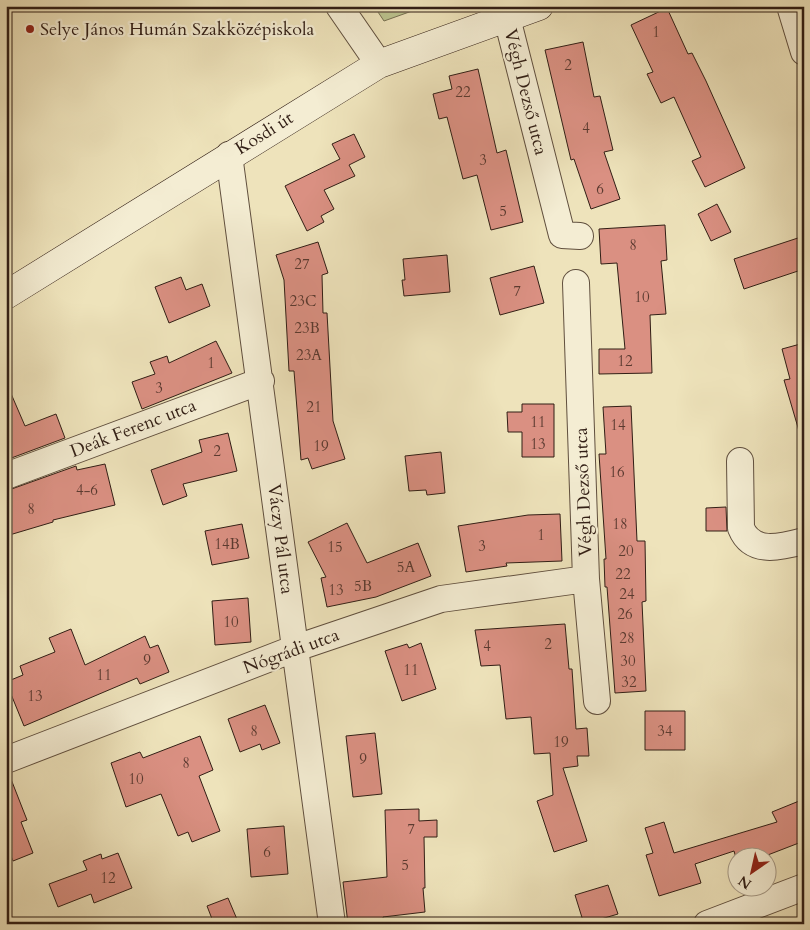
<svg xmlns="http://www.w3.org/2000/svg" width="810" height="930" font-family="Cardo,serif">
	<rect width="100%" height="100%" fill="#eee3bb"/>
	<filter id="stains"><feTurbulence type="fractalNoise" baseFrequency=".004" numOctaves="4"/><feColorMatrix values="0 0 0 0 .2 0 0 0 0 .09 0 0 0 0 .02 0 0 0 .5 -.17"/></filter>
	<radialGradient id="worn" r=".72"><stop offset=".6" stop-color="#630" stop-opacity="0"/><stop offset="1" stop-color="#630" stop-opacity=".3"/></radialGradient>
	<path fill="#bbc38e" stroke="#767052" d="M 374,6 L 426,6 L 384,21 Z"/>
	<path fill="#da9082" stroke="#311e15" d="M 667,8 L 688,54 L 692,53 L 706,81 L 745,168 L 705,187 L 692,161 L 701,157 L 674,97 L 661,103 L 647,74 L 653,72 L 631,25 Z
		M 583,42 L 594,97 L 600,96 L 613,150 L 604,152 L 620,199 L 591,209 L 574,159 L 571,160 L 545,50 Z
		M 478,69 L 497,153 L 506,150 L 523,222 L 491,230 L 477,175 L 463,179 L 447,117 L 439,119 L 433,94 L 452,89 L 449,76 Z
		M 354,134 L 365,157 L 349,165 L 355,176 L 324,190 L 334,209 L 321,216 L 324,222 L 307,231 L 285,186 L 340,159 L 332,144 Z
		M 717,204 L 731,232 L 711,241 L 698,214 Z
		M 665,225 L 667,260 L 661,261 L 666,314 L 650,315 L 652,373 L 599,374 L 599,349 L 625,349 L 617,263 L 601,264 L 599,229 Z
		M 804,236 L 804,269 L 744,289 L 734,259 Z
		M 318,242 L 328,273 L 322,275 L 323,313 L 327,313 L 333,421 L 345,459 L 312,469 L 308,458 L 301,460 L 294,371 L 289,371 L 284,280 L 276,255 Z
		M 447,255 L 450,292 L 404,296 L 402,280 L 405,280 L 403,259 Z
		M 534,266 L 544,303 L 500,315 L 490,278 Z
		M 181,277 L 186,290 L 202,284 L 210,306 L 169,323 L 155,287 Z
		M 216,341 L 232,373 L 142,409 L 132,382 L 155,374 L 150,362 L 167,356 L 169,363 Z
		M 804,343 L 804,431 L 799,431 L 784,380 L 790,379 L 782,349 Z
		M 6,382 L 25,426 L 56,414 L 65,438 L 6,460 Z
		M 522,404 L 554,404 L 554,457 L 522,457 L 522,432 L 508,432 L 507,412 L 522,412 Z
		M 631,406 L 637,541 L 645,541 L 646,601 L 642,602 L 646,691 L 615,693 L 607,587 L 605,587 L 604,559 L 606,559 L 599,454 L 606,454 L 603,407 Z
		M 228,433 L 237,471 L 183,484 L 187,496 L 163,505 L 151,470 L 202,452 L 199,440 Z
		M 441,452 L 445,493 L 427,495 L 426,490 L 409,491 L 405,456 Z
		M 105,464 L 115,505 L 53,520 L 53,522 L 6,536 L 6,491 L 76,466 L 77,470 Z
		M 726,507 L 727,531 L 706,531 L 706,508 Z
		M 560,514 L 562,561 L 506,563 L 507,566 L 466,572 L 458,526 L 528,515 Z
		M 347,523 L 367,563 L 418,543 L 431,576 L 376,597 L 327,607 L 321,578 L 326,577 L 308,542 Z
		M 242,524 L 249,558 L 212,565 L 205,531 Z
		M 248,598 L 251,642 L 215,645 L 212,601 Z
		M 565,624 L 569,669 L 572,669 L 576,729 L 587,728 L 589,756 L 577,756 L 578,766 L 563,768 L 587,841 L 554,852 L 537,801 L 553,795 L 550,753 L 534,754 L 531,717 L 506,719 L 500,665 L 481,666 L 475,630 Z
		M 71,629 L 85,665 L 145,636 L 150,648 L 158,645 L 169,672 L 140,684 L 137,678 L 24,726 L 6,682 L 23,675 L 20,666 L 55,652 L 49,638 Z
		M 421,643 L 436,689 L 402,701 L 385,651 L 407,644 L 409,648 Z
		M 265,705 L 280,743 L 262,750 L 260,744 L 240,752 L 228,719 Z
		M 645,711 L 685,711 L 685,750 L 645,750 Z
		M 375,733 L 382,794 L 353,797 L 346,736 Z
		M 200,736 L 213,770 L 199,776 L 220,831 L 192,842 L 188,832 L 178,836 L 161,794 L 126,807 L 111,763 L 140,752 L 143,758 Z
		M 9,774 L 27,820 L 21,822 L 33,853 L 13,861 L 6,843 L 6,775 Z
		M 804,799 L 804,841 L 760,858 L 736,858 L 734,851 L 695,864 L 701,883 L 659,896 L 646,855 L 653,853 L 645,828 L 664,822 L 674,853 L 777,822 L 772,812 Z
		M 419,809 L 419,821 L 437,820 L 437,837 L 424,837 L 425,888 L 423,888 L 425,912 L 383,917 L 384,924 L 348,924 L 343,882 L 387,877 L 385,810 Z
		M 284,826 L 288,874 L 251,877 L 247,829 Z
		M 118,853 L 132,888 L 94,903 L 91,894 L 58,907 L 49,884 L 87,870 L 83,861 L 101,854 L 102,859 Z
		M 608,885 L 618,914 L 584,924 L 575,895 Z
		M 228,898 L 239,924 L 214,924 L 207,906 Z"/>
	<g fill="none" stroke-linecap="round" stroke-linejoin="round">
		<defs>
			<path id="street" d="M 339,6 L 379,64
				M 790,6 L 804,52
				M 507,18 L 562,235 L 580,236
				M 229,155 L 332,924
				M 576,283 L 586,579 L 597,701
				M 740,461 L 741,528 C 752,555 781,547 804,541
				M 6,476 L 261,381
				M 6,760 L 296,648 L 441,599 L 586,579
				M 707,924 L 804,887"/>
			<path id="secondary" d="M 6,295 L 379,64 L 539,6"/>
		</defs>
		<use href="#street" stroke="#604f3e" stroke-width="28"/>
		<use href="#secondary" stroke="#311e15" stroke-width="29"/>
		<use href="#street" stroke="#f4edd3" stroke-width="26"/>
		<use href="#secondary" stroke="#f4edd3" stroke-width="28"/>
	</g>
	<circle fill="#8f2418" stroke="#f4edd3" stroke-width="2" cx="30" cy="29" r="5"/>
	<g text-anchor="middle" stroke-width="4.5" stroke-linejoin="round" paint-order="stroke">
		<g font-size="15" fill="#5b3a30">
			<text x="656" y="37">1</text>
			<text x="568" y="70">2</text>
			<text x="463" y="97">22</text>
			<text x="586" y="133">4</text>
			<text x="483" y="165">3</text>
			<text x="600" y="194">6</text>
			<text x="503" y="216">5</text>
			<text x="633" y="250">8</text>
			<text x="302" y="269">27</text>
			<text x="517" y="296">7</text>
			<text x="642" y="302">10</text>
			<text x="303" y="306">23C</text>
			<text x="307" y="333">23B</text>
			<text x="309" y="360">23A</text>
			<text x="625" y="366">12</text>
			<text x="211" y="368">1</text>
			<text x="159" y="393">3</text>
			<text x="314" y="412">21</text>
			<text x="538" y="427">11</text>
			<text x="618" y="430">14</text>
			<text x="538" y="449">13</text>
			<text x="321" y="451">19</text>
			<text x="217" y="456">2</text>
			<text x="617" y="477">16</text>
			<text x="87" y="495">4-6</text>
			<text x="31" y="514">8</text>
			<text x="620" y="529">18</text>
			<text x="541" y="540">1</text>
			<text x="227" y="549">14B</text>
			<text x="482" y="551">3</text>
			<text x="335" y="552">15</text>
			<text x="626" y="556">20</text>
			<text x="406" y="572">5A</text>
			<text x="623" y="579">22</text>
			<text x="363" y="591">5B</text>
			<text x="336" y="595">13</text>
			<text x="627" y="599">24</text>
			<text x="625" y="619">26</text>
			<text x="231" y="627">10</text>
			<text x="627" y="643">28</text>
			<text x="548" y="649">2</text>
			<text x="487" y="651">4</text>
			<text x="147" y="665">9</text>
			<text x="628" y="666">30</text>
			<text x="411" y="675">11</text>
			<text x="104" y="680">11</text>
			<text x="629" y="687">32</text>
			<text x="35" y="701">13</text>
			<text x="254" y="736">8</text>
			<text x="665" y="736">34</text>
			<text x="561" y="747">19</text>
			<text x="363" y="764">9</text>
			<text x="186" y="768">8</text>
			<text x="136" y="784">10</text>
			<text x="411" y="834">7</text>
			<text x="267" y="857">6</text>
			<text x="405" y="870">5</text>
			<text x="108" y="883">12</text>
		</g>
		<g font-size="18" fill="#311e15" stroke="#f4edd3" text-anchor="start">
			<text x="40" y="35">Selye János Humán Szakközépiskola</text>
		</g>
		<g font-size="18" fill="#311e15" stroke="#f4edd3">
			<text transform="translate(526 92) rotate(76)" y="6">Végh Dezső utca</text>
			<text transform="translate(264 133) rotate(-32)" y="6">Kosdi út</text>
			<text transform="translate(133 428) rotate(-21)" y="6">Deák Ferenc utca</text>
			<text transform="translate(583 492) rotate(-92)" y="6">Végh Dezső utca</text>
			<text transform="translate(281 539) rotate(83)" y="6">Váczy Pál utca</text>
			<text transform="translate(291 651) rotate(-20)" y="6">Nógrádi utca</text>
		</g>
	</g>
	<rect width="810" height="930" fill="none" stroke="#eee3bb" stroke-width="25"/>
	<rect x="8" y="8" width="795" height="915" fill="none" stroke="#311e15" stroke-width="2.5"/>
	<rect x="12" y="12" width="785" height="905" fill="none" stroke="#311e15"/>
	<g transform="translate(752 872) rotate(214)"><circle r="24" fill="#f4edd3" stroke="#a69a87"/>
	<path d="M0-4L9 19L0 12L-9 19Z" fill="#8f2418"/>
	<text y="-8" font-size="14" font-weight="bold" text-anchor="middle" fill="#311e15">N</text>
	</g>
	<rect width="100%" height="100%" filter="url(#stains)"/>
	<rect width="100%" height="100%" fill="url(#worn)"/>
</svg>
